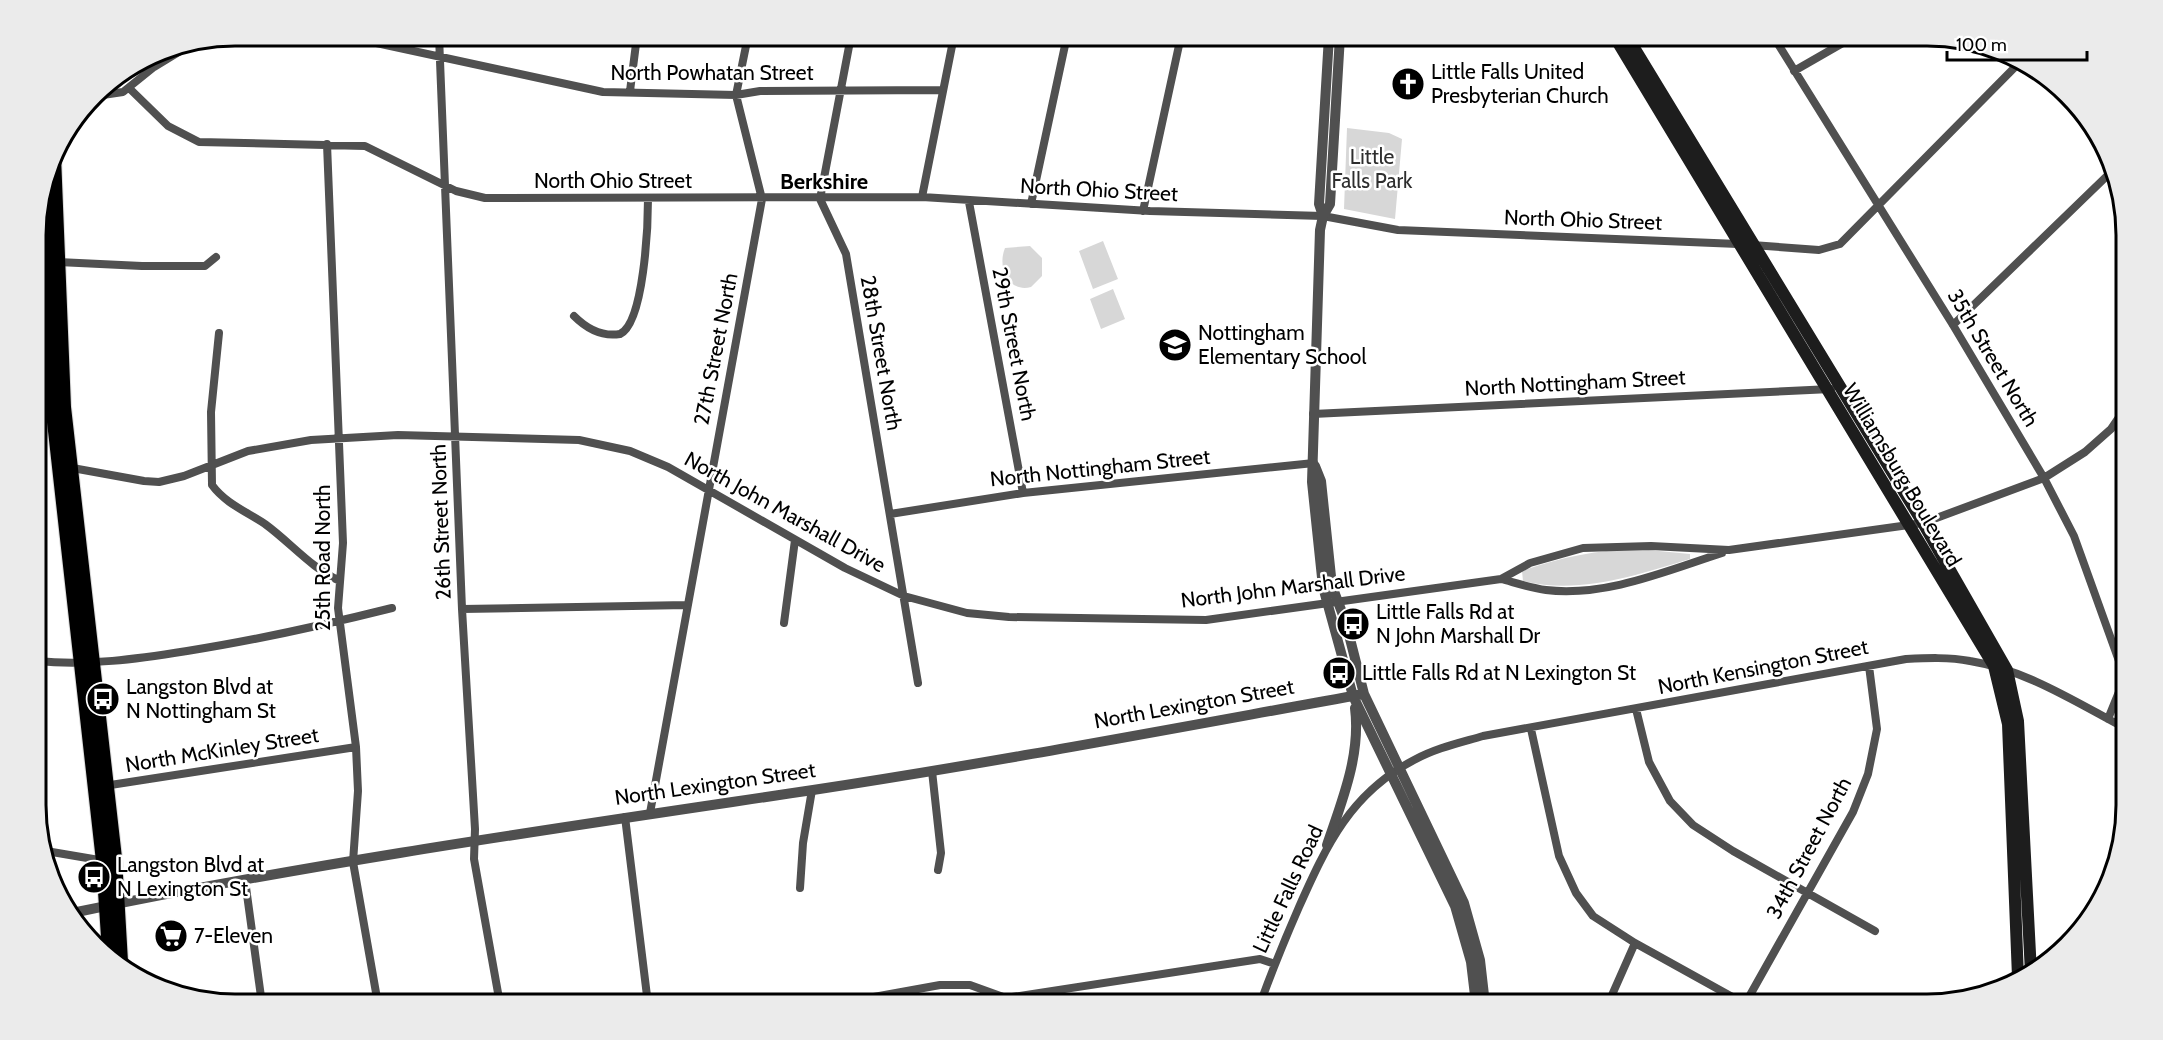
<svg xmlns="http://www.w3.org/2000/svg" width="2163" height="1040" font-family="Cabin,sans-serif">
	<rect width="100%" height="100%" fill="#fff"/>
	<path fill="#d7d7d7" d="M 1347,128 L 1389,133 L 1402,139 L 1395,219 L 1344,209 Z
		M 1103,241 L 1118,279 L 1093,289 L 1079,251 Z
		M 1030,246 L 1042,258 L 1042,276 L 1031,287 C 1008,293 997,267 1005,248 Z
		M 1113,289 L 1125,319 L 1101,329 L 1090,299 Z
		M 1638,549 L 1690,554 L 1690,559 C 1637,575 1579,595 1523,581 L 1522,571 C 1561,557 1597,550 1638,549 Z"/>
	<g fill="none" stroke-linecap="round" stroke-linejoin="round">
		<defs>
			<path id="primary" d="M 54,156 L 64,407 L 115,858 L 121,962
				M 43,198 L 52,404 L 103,861 L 109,952"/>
		</defs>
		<use href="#primary" stroke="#dbdbdb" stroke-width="16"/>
		<path stroke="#505050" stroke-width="8" d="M 344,36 L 603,92 L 736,95 L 760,91 L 942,90
			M 439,36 L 462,609 L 475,829 L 474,859 L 500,1004
			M 851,36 L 820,199 L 846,254 L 918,683
			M 1773,36 L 1953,325 L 2044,478 L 2074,536 L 2119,661 L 2123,682 L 2108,719
			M 1629,48 L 1648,36
			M 1794,71 L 1855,36
			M 129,88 L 168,126 L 199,142 L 365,146 L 456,191 L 485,198 L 922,197 L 1150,211 L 1323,216 L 1398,230 L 1738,244 L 1819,250 L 1840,244 L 2021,61
			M 630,91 L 637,36
			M 96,96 L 123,92 L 154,67 L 190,45
			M 327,144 L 343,543 L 338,608 L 356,747 L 358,791 L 353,862 L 378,1004
			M 922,197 L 954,36
			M 969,202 L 1023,493
			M 1031,204 L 1067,36
			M 1143,211 L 1181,36
			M 58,262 L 142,266 L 205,266 L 216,257
			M 574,316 C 586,328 602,337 620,334 C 644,323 648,225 648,199
			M 1953,325 L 2110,173
			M 219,333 L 211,412 L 212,485 C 225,503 247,512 265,524 C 291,543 311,568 340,581
			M 37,391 L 54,391
			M 1313,414 L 1831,389
			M 67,467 L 144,481 L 159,482 L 184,476 L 248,451 L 311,440 L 398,435 L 579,440 L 630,451 L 668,467 L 845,568 L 904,596 L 967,613 L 1009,617 L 1206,620 L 1501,579 L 1530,563 L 1583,548 L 1651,546 L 1729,550 L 1923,523 L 2044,478 L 2085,452 L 2111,429 L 2126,407
			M 890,514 L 1023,493 L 1314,463
			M 1501,579 C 1516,583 1531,588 1546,590 C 1606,597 1666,571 1722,553
			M 462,609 L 687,605
			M 784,623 L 795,540
			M 37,661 C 88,666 137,659 187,651 C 257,640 324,625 392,608
			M 1636,709 L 1649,762 L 1670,801 L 1693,825 L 1733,851 L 1875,931
			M 1531,729 L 1559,856 L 1576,893 L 1593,916 L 1635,943 L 1745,1004 L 1853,812 L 1868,774 L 1877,729 L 1869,666
			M 932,771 L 941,853 L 938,870
			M 104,786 L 356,747
			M 650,813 L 762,199 L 736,95 L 748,36
			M 625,817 L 648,1004
			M 46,851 L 105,861
			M 245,880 L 262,1004
			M 800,888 L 803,843 L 812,790
			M 835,1004 L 940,985 L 970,985 L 1006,998 L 1260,959 L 1275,964
			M 1260,1004 C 1272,971 1285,939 1299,907 C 1327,844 1351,793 1414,760 C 1436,748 1459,743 1483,736 L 1906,659 C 1927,658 1949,657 1970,661 C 2027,670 2077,703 2127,729
			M 1608,1004 L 1635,943"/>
		<path stroke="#505050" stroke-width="10" d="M 1340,36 L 1330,204 L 1323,216 L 1320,230 L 1312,482 L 1323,587 L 1353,696 L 1455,906 L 1471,962 L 1476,1004
			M 1323,216 L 1319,204 L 1329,36
			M 1315,466 L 1321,481 L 1332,586 L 1346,623 L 1364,694 L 1464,903 L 1480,960 L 1485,1004
			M 1327,845 C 1342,801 1361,755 1355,708
			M 72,913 C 317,862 565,827 813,790 C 997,762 1181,727 1364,694"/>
		<path stroke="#1d1d1d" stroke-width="12" d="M 1614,36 L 1994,666 L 2008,724 L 2018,977
			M 1627,36 L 1923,523 L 2007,670 L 2018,721 L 2031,973"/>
		<use href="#primary" stroke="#000" stroke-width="14"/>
	</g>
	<defs>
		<symbol id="church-disc" viewBox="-11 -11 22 22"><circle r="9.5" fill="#000" stroke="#fff"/><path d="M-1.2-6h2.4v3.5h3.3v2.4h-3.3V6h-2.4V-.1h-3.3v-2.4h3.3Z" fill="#fff"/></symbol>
		<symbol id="school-disc" viewBox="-11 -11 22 22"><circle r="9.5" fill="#000" stroke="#fff"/><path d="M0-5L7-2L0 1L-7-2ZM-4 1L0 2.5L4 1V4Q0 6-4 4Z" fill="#fff"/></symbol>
		<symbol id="bus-disc" viewBox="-11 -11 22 22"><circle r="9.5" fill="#000" stroke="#fff"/><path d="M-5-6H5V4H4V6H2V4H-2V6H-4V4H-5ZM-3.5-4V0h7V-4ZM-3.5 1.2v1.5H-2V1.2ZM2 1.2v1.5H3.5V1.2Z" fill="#fff"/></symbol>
		<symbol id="supermarket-disc" viewBox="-11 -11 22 22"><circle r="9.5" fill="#000" stroke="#fff"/><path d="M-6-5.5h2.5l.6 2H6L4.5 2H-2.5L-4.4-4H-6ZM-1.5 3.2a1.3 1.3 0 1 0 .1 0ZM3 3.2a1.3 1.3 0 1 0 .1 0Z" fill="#fff"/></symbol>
	</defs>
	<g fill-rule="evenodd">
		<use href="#church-disc" x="1389" y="65" width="38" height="38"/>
		<use href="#school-disc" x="1156" y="326" width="38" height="38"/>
		<use href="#bus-disc" x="1334" y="605" width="38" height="38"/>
		<use href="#bus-disc" x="1320" y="654" width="38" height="38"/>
		<use href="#bus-disc" x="84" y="680" width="38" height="38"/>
		<use href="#bus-disc" x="75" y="858" width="38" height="38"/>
		<use href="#supermarket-disc" x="152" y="917" width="38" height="38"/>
	</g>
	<g text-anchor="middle" stroke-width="5" stroke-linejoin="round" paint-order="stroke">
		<g font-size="21" fill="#000" stroke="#fff" text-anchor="start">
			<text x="1431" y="79">Little Falls United<tspan x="1431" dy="24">Presbyterian Church</tspan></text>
			<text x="1198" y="340">Nottingham<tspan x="1198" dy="24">Elementary School</tspan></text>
			<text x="1376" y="619">Little Falls Rd at<tspan x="1376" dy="24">N John Marshall Dr</tspan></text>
			<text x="1362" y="680">Little Falls Rd at N Lexington St</text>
			<text x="126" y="694">Langston Blvd at<tspan x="126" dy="24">N Nottingham St</tspan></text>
			<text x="117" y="872">Langston Blvd at<tspan x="117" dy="24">N Lexington St</tspan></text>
			<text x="194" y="943">7-Eleven</text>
		</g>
		<g font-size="21" fill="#000" stroke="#fff">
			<text x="712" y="80">North Powhatan Street</text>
			<text x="613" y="188">North Ohio Street</text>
			<text transform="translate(1099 190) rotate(3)" y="7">North Ohio Street</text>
			<text transform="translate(1583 220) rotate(2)" y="7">North Ohio Street</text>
			<text transform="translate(1014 344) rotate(79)" y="7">29th Street North</text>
			<text transform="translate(716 349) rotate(-79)" y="7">27th Street North</text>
			<text transform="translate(881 353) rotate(80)" y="7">28th Street North</text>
			<text transform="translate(1993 358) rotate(59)" y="7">35th Street North</text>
			<text transform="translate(1575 383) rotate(-3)" y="7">North Nottingham Street</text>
			<text transform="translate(1100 468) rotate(-6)" y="7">North Nottingham Street</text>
			<text transform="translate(1902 475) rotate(59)" y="7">Williamsburg Boulevard</text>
			<text transform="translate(785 512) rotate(29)" y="7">North John Marshall Drive</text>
			<text transform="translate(441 522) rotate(-92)" y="7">26th Street North</text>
			<text transform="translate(323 558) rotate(-90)" y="7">25th Road North</text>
			<text transform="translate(1293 587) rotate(-7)" y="7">North John Marshall Drive</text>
			<text transform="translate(1763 667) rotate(-11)" y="7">North Kensington Street</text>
			<text transform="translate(1194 704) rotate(-10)" y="7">North Lexington Street</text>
			<text transform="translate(222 750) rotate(-9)" y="7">North McKinley Street</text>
			<text transform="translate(715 784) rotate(-8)" y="7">North Lexington Street</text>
			<text transform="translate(1809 848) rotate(-62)" y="7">34th Street North</text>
			<text transform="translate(1288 889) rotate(-65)" y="7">Little Falls Road</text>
		</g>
		<g font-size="21" fill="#2e2e2e" stroke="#fff">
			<text x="1372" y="164">Little<tspan x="1372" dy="24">Falls Park</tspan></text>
		</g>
		<g font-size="22" font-weight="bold" fill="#000" stroke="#fff">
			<text x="824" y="189">Berkshire</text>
		</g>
	</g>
	<path d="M0 0H2163V1040H0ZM235 46H1927A189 189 0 0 1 2116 235V805A189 189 0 0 1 1927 994H235A189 189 0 0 1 46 805V235A189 189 0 0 1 235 46Z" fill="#ebebeb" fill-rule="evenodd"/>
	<path fill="none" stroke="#000" stroke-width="3" d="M235 46H1927A189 189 0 0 1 2116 235V805A189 189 0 0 1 1927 994H235A189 189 0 0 1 46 805V235A189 189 0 0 1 235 46Z"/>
	<path d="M1947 51v9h140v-9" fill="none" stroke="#000000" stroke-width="3"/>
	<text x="1956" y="51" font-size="18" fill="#000000" stroke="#ffffff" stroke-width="4.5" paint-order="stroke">100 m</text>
</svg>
